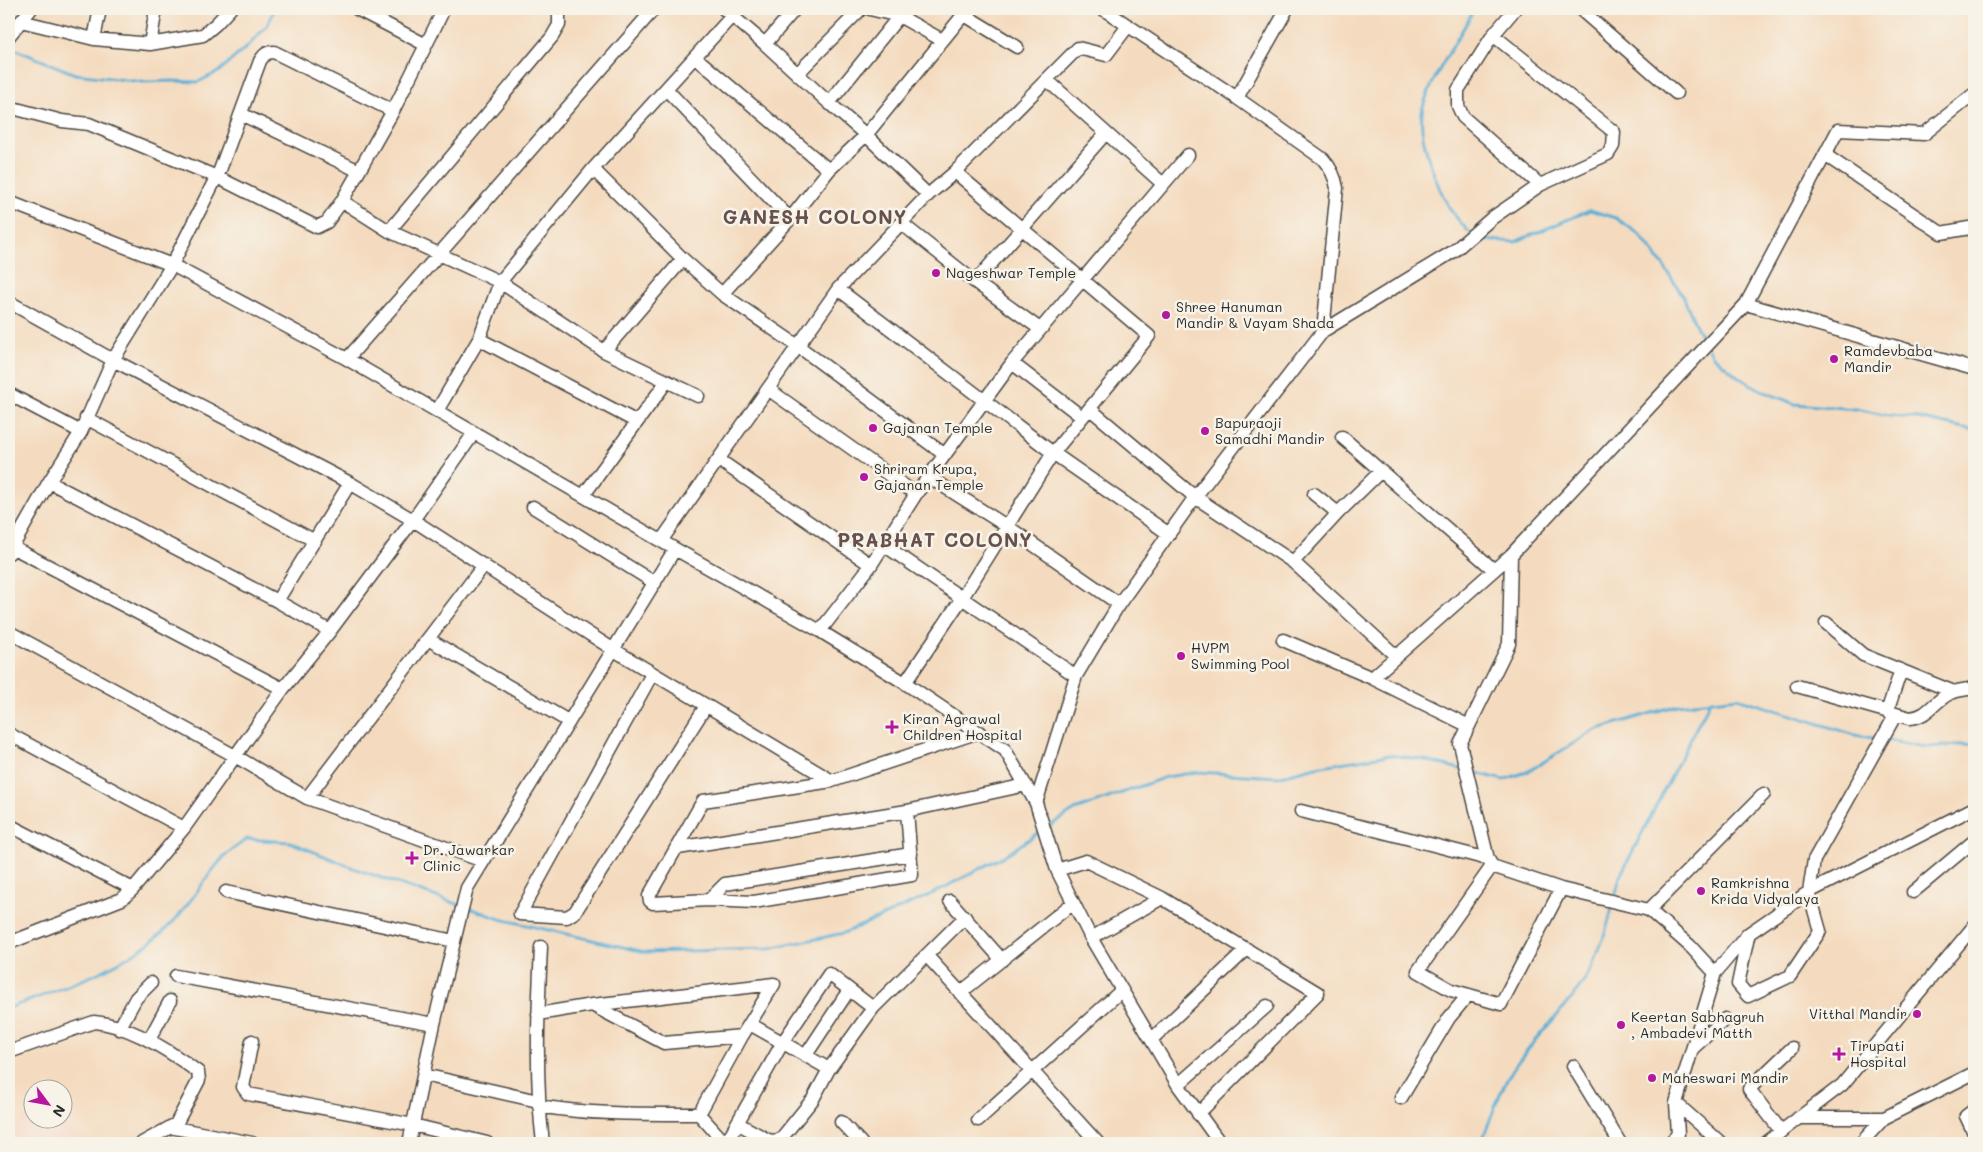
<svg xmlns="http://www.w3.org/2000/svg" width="1983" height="1152" font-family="Mali,sans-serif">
	<rect width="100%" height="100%" fill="#f7f3e8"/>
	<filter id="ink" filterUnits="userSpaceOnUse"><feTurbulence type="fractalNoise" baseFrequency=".02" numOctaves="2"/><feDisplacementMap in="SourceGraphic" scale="10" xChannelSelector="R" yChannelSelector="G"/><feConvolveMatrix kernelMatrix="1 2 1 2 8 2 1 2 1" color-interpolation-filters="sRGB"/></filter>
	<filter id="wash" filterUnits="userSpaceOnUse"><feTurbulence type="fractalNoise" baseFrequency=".0096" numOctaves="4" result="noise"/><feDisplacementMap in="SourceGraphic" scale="20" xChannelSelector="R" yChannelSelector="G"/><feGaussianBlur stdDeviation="1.12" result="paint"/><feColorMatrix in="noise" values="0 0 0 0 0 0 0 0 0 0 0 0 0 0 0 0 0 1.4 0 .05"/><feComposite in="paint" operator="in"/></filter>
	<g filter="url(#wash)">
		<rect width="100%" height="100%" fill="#f4dbbf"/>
		<path fill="#f4d3c0" d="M 32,1110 L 32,1120 L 53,1120 L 95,1143 L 9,1143 L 14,1128 Z"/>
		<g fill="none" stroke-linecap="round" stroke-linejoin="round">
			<path stroke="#5aafd6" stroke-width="3" d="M 9,47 L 75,74 L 143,82 L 172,81 L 198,82 L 218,72 L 248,46 L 267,26 L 275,9
				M 1470,232 L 1467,230 C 1461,223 1455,216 1450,209 C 1436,184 1416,135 1423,107 C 1434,72 1458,41 1474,9
				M 1478,236 L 1488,240 L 1515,242 L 1590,210 L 1616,218 L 1639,234 L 1663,265 L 1683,296 L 1697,328 L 1706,343
				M 1709,349 L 1713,356 L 1741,379 L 1765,392 L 1795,404 L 1856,409 L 1889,416 L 1918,418 L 1974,430
				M 1885,740 L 1926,747 L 1974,744
				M 1470,771 L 1503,780 L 1529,771 L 1595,730 L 1678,705 L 1737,698 L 1855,735 L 1879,739
				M 1048,827 L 1075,810 L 1166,777 L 1198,772 L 1277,777 L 1316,767 L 1389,755 L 1421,759 L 1464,770
				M 1615,898 L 1620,876 L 1710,701
				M 466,907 L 500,919 L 645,952 L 769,949 L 844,933 L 883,916 L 932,894 L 1004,856 L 1040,832
				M 9,1008 C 66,987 130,967 174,921 C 192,902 205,877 223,858 C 229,851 239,845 247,839 L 290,842 L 356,869 L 460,905
				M 1481,1143 C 1492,1117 1499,1090 1515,1066 C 1537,1034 1567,1009 1587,976 C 1600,953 1607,929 1613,904"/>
		</g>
	</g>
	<g filter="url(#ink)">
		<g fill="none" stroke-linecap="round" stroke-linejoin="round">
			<defs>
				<path id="street" d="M 357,9 L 426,45
					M 724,9 L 765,44 L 829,103 L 866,135 L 928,195
					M 870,9 L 899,16 L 942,40
					M 1515,9 L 1493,35 L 1458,90 L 1458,106 L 1463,117 L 1540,185
					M 1580,9 L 1676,93
					M 963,14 L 1017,47
					M 21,21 L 94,39 L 150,44 L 203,35 L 216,24 L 230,9
					M 9,36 L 31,9
					M 94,39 L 100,9
					M 150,44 L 156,9
					M 765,44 L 795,9
					M 695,57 L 829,170
					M 797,74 L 861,9
					M 1047,80 L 1163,184
					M 666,89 L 790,219
					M 1237,98 L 1287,9
					M 829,103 L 905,9
					M 9,107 L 62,121 L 89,124 L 217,177 L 317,227 L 327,222 L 342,201 L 393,111 L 444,9
					M 241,114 L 359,171
					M 1825,155 L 1941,233 L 1969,228 L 1974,232
					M 593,169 L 683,259 L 722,294 L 798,346 L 945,455
					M 342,201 L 389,231 L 500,282 L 604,351 L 698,396
					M 9,202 L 172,265 L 347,359 L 661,541 L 820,631 L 905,683 L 1005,750 L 1036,803 L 1057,870 L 1091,938 L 1178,1085 L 1220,1143
					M 901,223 L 975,282 L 1040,329
					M 389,231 L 552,37 L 559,25 L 559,9
					M 975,282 L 1106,133
					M 838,289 L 1053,453 L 1169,534
					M 722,294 L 790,219 L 829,170 L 866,135 L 968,9
					M 9,302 L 113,360 L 350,483 L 413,520 L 614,650 L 832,781
					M 1746,304 L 1974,369
					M 1323,331 L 1454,251 L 1492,218 L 1540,185 L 1608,154 L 1613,146 L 1614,132 L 1493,35
					M 479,339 L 637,422
					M 604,351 L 683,259
					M 347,359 L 654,9
					M 1012,363 L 1082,417 L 1090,409 L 1195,497 L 1293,562 L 1396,656
					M 768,389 L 916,494
					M 9,394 L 81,432
					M 437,411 L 479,339 L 500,282 L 593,169 L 732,16
					M 86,418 L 315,541
					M 1342,437 L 1494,570
					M 719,460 L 871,565
					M 929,477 L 1008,527 L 1119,604
					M 49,482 L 277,601 L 330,631
					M 1314,494 L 1338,513
					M 583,496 L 667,381
					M 533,507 L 655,583
					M 661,541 L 838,289 L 928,195 L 955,172 L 1078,48 L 1106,55 L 1128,26
					M 884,545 L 1076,676
					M 12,547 L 283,689
					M 9,553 L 49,482 L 81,432 L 113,360 L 172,265 L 220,170 L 260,61 C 264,55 266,52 274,52 L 393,111
					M 1293,562 L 1338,513 L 1381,471
					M 277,601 L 350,483
					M 1826,623 L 1863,655 L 1954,692
					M 820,631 L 871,565 L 916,494 L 1012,363 L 1188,155
					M 9,632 L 235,756 L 307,798 L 483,861
					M 428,639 L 568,721
					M 1283,640 L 1372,678 L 1469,726
					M 652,674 L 520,914 L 567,917 L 575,912 L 706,706
					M 1372,678 L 1511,555
					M 905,683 L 962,598 L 1053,453 L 1149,336 L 955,172
					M 1797,686 L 1910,718 C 1927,717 1933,703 1947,695 C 1954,690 1965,690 1974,688
					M 1887,712 L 1901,670
					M 9,734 L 184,828
					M 1764,794 L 1649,910 L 1561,889 L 1492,866 L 1488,859 L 1460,744 L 1509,644 L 1511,555 L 1746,304 L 1838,130 L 1924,134 L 1974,94
					M 307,798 L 484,565
					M 1036,803 L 1076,676 L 1119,604 L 1195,497 L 1323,331 L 1337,188 C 1335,176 1331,168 1323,159 L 1237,98 L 1103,9
					M 907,811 L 912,875 L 754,902 L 709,900 L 653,903 L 650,901 L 649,896 L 703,801 L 832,781 L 979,732
					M 1301,811 L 1488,859
					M 9,825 L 133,889
					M 678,848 L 907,811 L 1026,785
					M 1492,866 L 1418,971 L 1451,990 L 1501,1004 L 1561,889
					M 1057,870 L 1086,861 L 1162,898 L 1318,993 L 1198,1114
					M 226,892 L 454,941
					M 1913,892 L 1974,841
					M 709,900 L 725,884 L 911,854
					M 950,901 L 1002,960
					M 1649,910 L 1690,946 L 1715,973
					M 1748,937 L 1738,984 L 1748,996 L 1790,976 L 1820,931 L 1809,892 L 1814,860 L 1896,714
					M 1091,938 L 1162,898
					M 9,943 L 122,899 L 133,889 L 184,828 L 283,689 L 330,631 L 413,520 L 474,433
					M 541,947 C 538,1013 535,1078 543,1143
					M 927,956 L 1098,1143
					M 176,976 L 434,1024
					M 960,993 L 1073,903
					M 592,1005 L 664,1043 L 742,1036
					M 538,1014 L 592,1005 L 774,984
					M 750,1024 L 829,1069
					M 119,1029 L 136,998 L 151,983
					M 1152,1039 L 1247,949
					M 149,1040 L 170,1001
					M 252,1041 L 243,1087 L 248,1094 L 413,1125 L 487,1143
					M 1693,1048 L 1725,1019
					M 9,1052 L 94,1022 C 130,1025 170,1051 198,1072 L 199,1080 L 176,1124 L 142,1143
					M 806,1055 L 849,990
					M 1573,1066 L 1620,1143
					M 424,1075 L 538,1101
					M 1178,1085 L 1267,1006
					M 1401,1098 L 1449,1018 L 1468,995
					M 539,1106 C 592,1115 645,1114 699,1114
					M 1974,1110 L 1966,1116 L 1974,1133
					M 1798,1118 L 1884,1118 L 1974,1073
					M 978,1120 L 1122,990
					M 841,1122 L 861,1143
					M 737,1123 L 770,1141 L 780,1140 L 813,1099 L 829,1069 L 873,1008 L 965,917
					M 170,1127 L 252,1143
					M 1781,1131 L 1749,1089 L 1792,1048
					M 409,1143 L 434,1024 L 467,888 L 675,549
					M 725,1143 L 699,1114 L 742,1036 L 774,984
					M 726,1143 L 783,1042 L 829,974 L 873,1008
					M 1670,1143 L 1678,1134 L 1676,1103
					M 1721,1143 L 1676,1103 L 1715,973 L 1748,934 L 1809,892 L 1974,808
					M 1766,1143 L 1842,1085 L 1974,926
					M 1861,1143 L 1884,1118"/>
			</defs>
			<use href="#street" stroke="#494541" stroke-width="15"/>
			<use href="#street" stroke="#fff" stroke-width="12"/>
		</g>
	</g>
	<g fill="#b5179e" stroke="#f7f3e8" stroke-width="2">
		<circle cx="936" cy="273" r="5"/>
		<circle cx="1166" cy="315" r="5"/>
		<circle cx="1834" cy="359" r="5"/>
		<circle cx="873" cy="428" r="5"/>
		<circle cx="1205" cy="431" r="5"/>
		<circle cx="864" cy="477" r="5"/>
		<circle cx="1181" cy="656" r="5"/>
		<path d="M889.5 719.5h5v5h5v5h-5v5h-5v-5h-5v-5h5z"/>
		<path d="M409.5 850.5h5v5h5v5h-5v5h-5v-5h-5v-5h5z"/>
		<circle cx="1701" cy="891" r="5"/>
		<circle cx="1917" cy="1014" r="5"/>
		<circle cx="1621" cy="1025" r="5"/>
		<path d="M1836.5 1046.5h5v5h5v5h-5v5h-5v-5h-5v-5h5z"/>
		<circle cx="1652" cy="1078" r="5"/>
	</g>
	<g text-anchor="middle" stroke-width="5" stroke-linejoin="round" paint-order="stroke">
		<g font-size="14" fill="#2b2b2b" stroke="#f7f3e8" text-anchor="start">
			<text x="946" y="278">Nageshwar Temple</text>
			<text x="1176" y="312">Shree Hanuman<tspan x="1176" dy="16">Mandir &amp; Vayam Shada</tspan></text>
			<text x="1844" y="356">Ramdevbaba<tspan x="1844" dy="16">Mandir</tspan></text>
			<text x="1215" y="428">Bapuraoji<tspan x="1215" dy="16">Samadhi Mandir</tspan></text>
			<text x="883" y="433">Gajanan Temple</text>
			<text x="874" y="474">Shriram Krupa,<tspan x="874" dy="16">Gajanan Temple</tspan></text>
			<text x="1191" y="653">HVPM<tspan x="1191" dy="16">Swimming Pool</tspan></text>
			<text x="903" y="724">Kiran Agrawal<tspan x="903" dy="16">Children Hospital</tspan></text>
			<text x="423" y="855">Dr. Jawarkar<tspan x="423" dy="16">Clinic</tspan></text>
			<text x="1711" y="888">Ramkrishna<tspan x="1711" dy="16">Krida Vidyalaya</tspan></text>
			<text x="1907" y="1019" text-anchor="end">Vitthal Mandir</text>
			<text x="1631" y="1022">Keertan Sabhagruh<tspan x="1631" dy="16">, Ambadevi Matth</tspan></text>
			<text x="1850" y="1051">Tirupati<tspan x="1850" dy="16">Hospital</tspan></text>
			<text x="1662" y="1083">Maheswari Mandir</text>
		</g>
		<g font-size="19" font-weight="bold" letter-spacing="1" fill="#66514e" stroke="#f7f3e8">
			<text x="815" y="224">GANESH COLONY</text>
			<text x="935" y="547">PRABHAT COLONY</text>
		</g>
	</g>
	<rect width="1983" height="1152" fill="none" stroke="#f7f3e8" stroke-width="30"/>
	<g transform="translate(48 1104) rotate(122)"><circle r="24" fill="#f7f3e8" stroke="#a5a39c"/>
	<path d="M0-4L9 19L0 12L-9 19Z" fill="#b5179e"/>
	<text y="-8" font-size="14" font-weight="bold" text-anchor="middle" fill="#2b2b2b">N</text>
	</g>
</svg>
